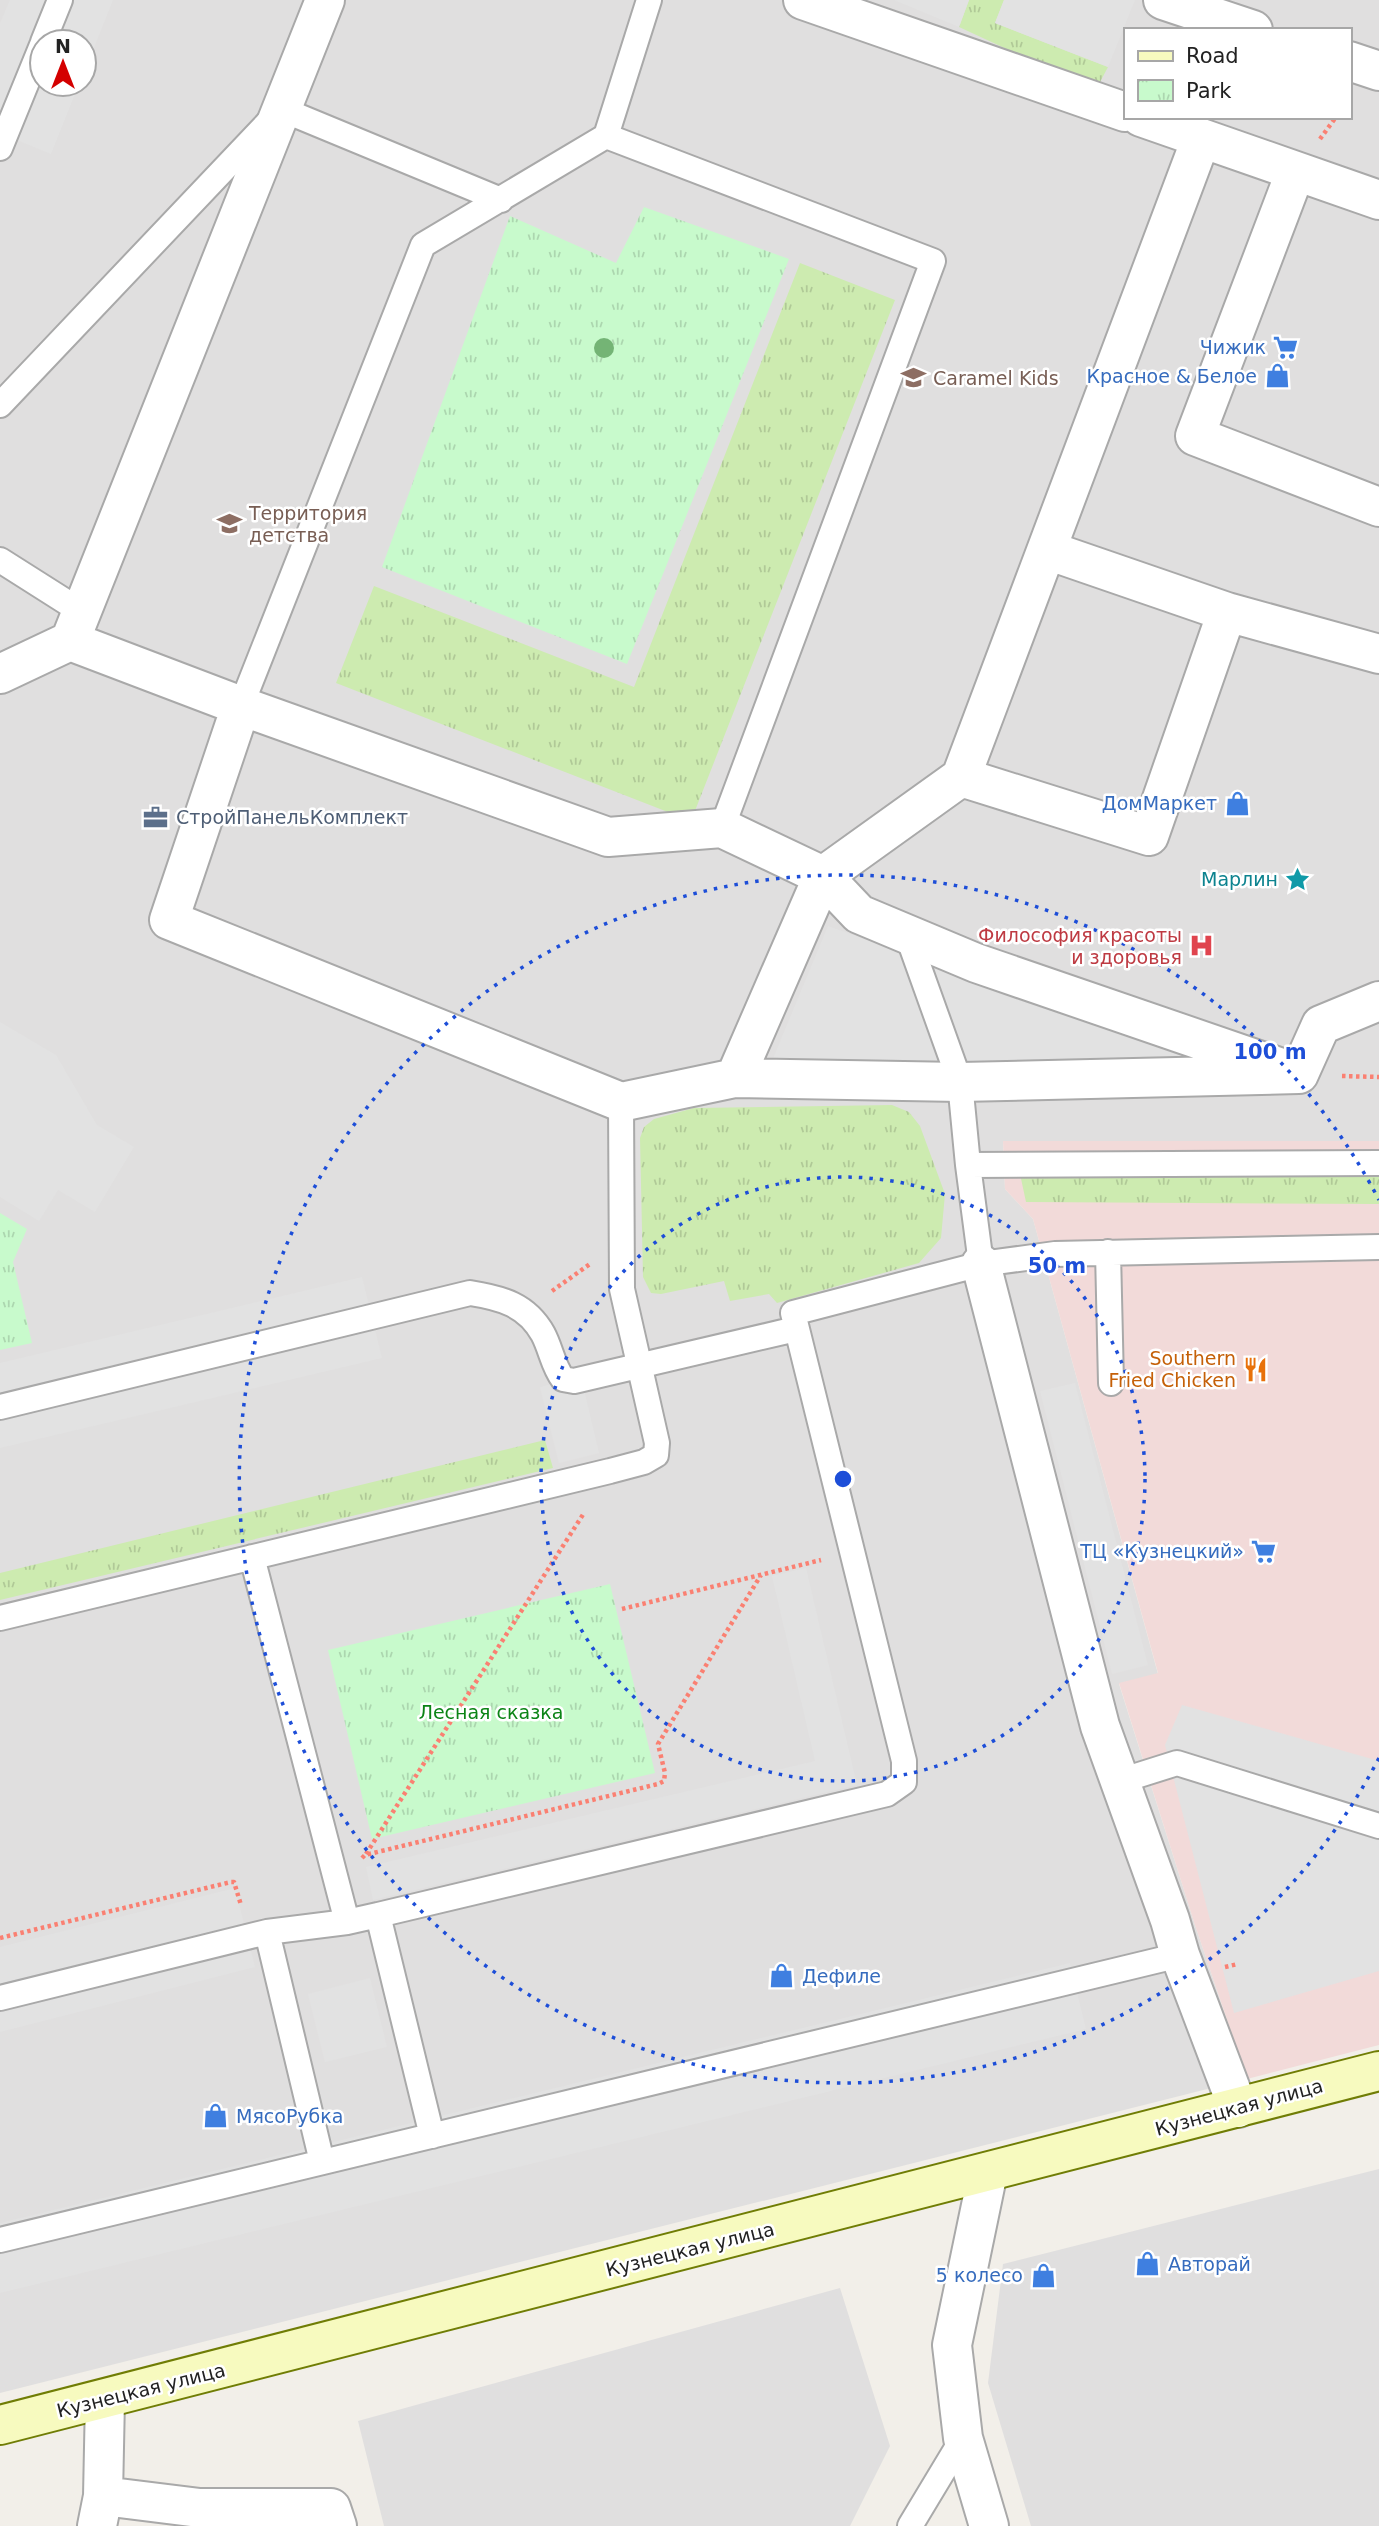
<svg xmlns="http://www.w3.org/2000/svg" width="1379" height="2526" font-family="'DejaVu Sans',sans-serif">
	<defs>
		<pattern id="grass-tufts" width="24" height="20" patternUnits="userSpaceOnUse" patternTransform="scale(1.75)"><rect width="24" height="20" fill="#cdebb0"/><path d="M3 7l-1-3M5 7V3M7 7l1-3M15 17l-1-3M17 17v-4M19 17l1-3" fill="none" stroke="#b0c997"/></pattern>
		<pattern id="park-tufts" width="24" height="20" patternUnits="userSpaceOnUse" patternTransform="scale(1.75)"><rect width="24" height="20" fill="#c8facc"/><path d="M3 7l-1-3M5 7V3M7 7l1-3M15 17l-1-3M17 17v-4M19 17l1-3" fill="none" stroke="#acd6af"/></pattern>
	</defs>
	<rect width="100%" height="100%" fill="#f2efe9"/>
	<path fill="#e0dfdf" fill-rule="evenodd" d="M 0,0 L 1379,0 L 1379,1141 L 1003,1141 L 1005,1189 L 1033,1219 L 1158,1674 L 1119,1684 L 1195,1925 L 1247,2079 L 0,2393 ZM 1125,30 L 1349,30 L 1349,117 L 1125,117 ZM 42,42 L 84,42 L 84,84 L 42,84 Z
		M 1379,2169 L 1379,2526 L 1031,2526 L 988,2383 L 1003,2264 Z
		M 840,2288 L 890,2446 L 850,2526 L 384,2526 L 358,2421 Z"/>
	<path fill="#f2dad9" d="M 1003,1141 L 1379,1141 L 1379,2045 L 1247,2079 L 1195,1925 L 1119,1683 L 1158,1673 L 1033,1219 L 1005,1189 Z"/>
	<path fill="url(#grass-tufts)" d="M 969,0 L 1004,0 L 995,23 L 1108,67 L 1099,84 L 1078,82 L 959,27 Z
		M 800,263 L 895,300 L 691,821 L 336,683 L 374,586 L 634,687 Z
		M 892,1105 L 909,1112 L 920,1126 L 945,1194 L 941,1238 L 919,1263 L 777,1303 L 769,1294 L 730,1301 L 724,1281 L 661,1294 L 651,1293 L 643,1277 L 640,1138 L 644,1127 L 654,1119 L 694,1108 Z
		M 1020,1174 L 1379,1174 L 1379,1204 L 1026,1202 Z
		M 545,1440 L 553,1468 L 0,1600 L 0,1573 Z"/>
	<path fill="url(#park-tufts)" d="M 644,207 L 789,259 L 627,664 L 382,567 L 510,216 L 616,263 Z
		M 0,1213 L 27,1229 L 13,1262 L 32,1343 L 0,1350 Z
		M 610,1584 L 655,1773 L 372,1839 L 328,1650 Z"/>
	<path fill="#e2e2e2" d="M 10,0 L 113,0 L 84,73 L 84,42 L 42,42 L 42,84 L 79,84 L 51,154 L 0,133 L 0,23 Z
		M 894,0 L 969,0 L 959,27 Z
		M 1004,0 L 1135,0 L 1108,67 L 995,23 Z
		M 828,926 L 1242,1073 L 772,1061 Z
		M 0,1022 L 56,1055 L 97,1125 L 134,1147 L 95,1212 L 58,1190 L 39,1221 L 0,1197 Z
		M 362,1277 L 382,1358 L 0,1448 L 0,1363 Z
		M 581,1377 L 599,1453 L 559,1463 L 540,1387 Z
		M 1075,1383 L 1148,1665 L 1112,1674 L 1040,1391 Z
		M 806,1568 L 857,1785 L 373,1900 L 366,1867 L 815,1761 L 772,1576 Z
		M 1182,1705 L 1379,1761 L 1379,1971 L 1234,2013 L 1165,1745 Z
		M 235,1888 L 255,1967 L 0,2032 L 0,1947 Z
		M 1070,1963 L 1086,2029 L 0,2293 L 0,2223 Z
		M 370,1978 L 387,2047 L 325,2062 L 308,1994 Z"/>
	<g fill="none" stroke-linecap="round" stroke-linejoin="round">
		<defs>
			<path id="lane" d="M 43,42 L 60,0
				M 606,136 L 933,261 L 722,828
				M 0,148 L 42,45
				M 0,405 L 281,109 L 501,200
				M 0,560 L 82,612
				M 241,706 L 423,245 L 606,136 L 649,0
				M 907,934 L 960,1082 L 968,1165 L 981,1264
				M 968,1165 L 1379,1163
				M 1108,1252 L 1111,1383
				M 0,1407 L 470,1293 C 502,1298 527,1305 543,1334 C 551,1349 553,1366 563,1379 L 574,1381 L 796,1329
				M 252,1557 L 347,1922
				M 0,1618 L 610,1471 L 644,1462 L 656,1455 L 657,1443 L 622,1289 L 621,1102
				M 1120,1781 L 1177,1763 L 1379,1826
				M 267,1932 L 322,2162
				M 0,1998 L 267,1932 L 347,1922 L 378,1915
				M 432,2136 L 378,1915 L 887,1794 L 904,1782 L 904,1761 L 793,1313 L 981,1264 L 1055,1254 L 1379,1247
				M 0,2240 L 1180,1955
				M 910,2526 L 963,2438"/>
			<path id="street" d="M 803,0 L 1125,112
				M 1163,0 L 1253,30
				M 1349,61 L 1379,71
				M 1141,117 L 1379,200
				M 1295,173 L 1195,436 L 1379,507
				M 1047,550 L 1227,612
				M 0,674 L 70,641
				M 241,706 L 608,837 L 722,828 L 823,876 L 859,914 L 976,963 L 1299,1074 L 960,1082 L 735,1078 L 621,1102 L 169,920 Z
				M 241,706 L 70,641 L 325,0
				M 961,777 L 1201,139
				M 1299,1074 L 1321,1025 L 1379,1001
				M 735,1078 L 823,876 L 961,777 L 1149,836 L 1227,612 L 1379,654
				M 981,1264 L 1100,1726 L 1170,1920 L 1180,1955 L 1238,2108
				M 988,2172 L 952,2345 L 963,2438 L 989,2526
				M 103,2496 L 200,2508 L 331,2508 L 337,2526
				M 97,2526 L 103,2496 L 105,2399"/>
			<path id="secondary" d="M 0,2425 L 1379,2071"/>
		</defs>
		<use href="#lane" stroke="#a9a9a9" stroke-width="28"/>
		<use href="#street" stroke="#a9a9a9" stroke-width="42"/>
		<use href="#secondary" stroke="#707d05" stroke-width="42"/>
		<path stroke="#fa8072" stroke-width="4.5" stroke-dasharray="3.5 3.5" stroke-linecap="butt" d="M 1320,139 L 1336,117
			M 1342,1076 L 1379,1077
			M 552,1291 L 590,1264
			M 622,1609 L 821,1560
			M 366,1854 L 584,1513
			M 362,1858 L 365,1855 L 658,1784 L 664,1781 L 665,1773 L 658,1744 L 761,1575
			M 0,1938 L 231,1882 L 234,1882 L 241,1905
			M 1225,1967 L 1238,1964"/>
		<use href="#lane" stroke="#fff" stroke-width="24"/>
		<use href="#street" stroke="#fff" stroke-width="38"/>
		<use href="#secondary" stroke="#f7fabf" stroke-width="38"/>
	</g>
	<circle fill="#74b475" cx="604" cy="348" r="10"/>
	<g fill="none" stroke="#1d4ed8" stroke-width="3.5" stroke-dasharray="3.5 7">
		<circle cx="843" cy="1479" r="302"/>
		<path d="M1379 1758A604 604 0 1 1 1379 1200"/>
	</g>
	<defs>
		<symbol id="supermarket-bare" viewBox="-9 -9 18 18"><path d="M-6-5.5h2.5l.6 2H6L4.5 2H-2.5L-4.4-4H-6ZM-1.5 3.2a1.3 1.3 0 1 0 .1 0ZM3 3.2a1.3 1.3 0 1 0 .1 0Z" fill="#3f7fe0" stroke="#fff" stroke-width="2.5" paint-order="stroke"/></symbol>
		<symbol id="shop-bare" viewBox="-9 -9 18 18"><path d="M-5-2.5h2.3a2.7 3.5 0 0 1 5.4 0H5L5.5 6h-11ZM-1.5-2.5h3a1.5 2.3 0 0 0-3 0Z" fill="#3f7fe0" stroke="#fff" stroke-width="2.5" paint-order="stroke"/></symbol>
		<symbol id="school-bare" viewBox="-9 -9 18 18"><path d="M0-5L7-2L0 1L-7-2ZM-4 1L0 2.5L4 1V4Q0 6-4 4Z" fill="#8d6e63" stroke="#fff" stroke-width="2.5" paint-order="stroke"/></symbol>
		<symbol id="office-bare" viewBox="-9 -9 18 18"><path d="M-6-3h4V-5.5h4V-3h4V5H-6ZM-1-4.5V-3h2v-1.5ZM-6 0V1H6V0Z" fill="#5c6f8a" stroke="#fff" stroke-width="2.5" paint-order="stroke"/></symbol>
		<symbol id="sight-bare" viewBox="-9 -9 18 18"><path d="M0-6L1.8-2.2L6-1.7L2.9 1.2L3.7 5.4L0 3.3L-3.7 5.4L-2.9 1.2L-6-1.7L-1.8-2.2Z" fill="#0f9aa8" stroke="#fff" stroke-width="2.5" paint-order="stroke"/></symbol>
		<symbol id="hospital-bare" viewBox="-9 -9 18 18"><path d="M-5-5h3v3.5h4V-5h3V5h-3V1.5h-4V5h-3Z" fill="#e0444e" stroke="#fff" stroke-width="2.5" paint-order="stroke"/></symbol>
		<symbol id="restaurant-bare" viewBox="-9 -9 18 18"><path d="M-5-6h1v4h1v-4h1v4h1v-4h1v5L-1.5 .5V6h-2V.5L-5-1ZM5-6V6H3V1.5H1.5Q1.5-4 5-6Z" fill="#e8710a" stroke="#fff" stroke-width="2.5" paint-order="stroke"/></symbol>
	</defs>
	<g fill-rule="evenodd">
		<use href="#supermarket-bare" x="1268" y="330" width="35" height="35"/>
		<use href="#shop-bare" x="1260" y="358" width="35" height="35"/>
		<use href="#school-bare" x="896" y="360" width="35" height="35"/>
		<use href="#school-bare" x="212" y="506" width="35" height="35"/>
		<use href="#shop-bare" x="1220" y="786" width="35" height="35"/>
		<use href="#office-bare" x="138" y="800" width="35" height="35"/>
		<use href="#sight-bare" x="1280" y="862" width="35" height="35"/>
		<use href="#hospital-bare" x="1184" y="928" width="35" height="35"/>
		<use href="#restaurant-bare" x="1238" y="1352" width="35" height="35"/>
		<use href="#supermarket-bare" x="1246" y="1534" width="35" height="35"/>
		<use href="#shop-bare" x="764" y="1958" width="35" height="35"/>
		<use href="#shop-bare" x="198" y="2098" width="35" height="35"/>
		<use href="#shop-bare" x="1130" y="2246" width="35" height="35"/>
		<use href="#shop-bare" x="1026" y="2258" width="35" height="35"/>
	</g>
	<g text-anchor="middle" stroke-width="5" stroke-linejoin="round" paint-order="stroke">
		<g font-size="19" fill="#366cbe" stroke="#fff" text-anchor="end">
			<text x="1266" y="354">Чижик</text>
			<text x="1257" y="383">Красное &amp; Белое</text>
			<text x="1217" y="810">ДомМаркет</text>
			<text x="1244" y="1558">ТЦ «Кузнецкий»</text>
			<text x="802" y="1983" text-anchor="start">Дефиле</text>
			<text x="236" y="2123" text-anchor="start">МясоРубка</text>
			<text x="1168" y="2271" text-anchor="start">Авторай</text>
			<text x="1023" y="2282">5 колесо</text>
		</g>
		<g font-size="19" fill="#785e54" stroke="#fff" text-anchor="start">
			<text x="933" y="385">Caramel Kids</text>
			<text x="249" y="520">Территория<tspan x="249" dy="22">детства</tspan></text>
		</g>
		<g font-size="19" fill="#4e5e75" stroke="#fff" text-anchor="start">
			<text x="176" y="824">СтройПанельКомплект</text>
		</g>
		<g font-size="19" fill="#0d838f" stroke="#fff" text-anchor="end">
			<text x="1278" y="886">Марлин</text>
		</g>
		<g font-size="19" fill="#be3a42" stroke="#fff" text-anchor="end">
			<text x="1182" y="942">Философия красоты<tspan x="1182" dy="22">и здоровья</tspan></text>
		</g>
		<g font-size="19" fill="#c56008" stroke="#fff" text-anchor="end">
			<text x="1236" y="1365">Southern<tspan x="1236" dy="22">Fried Chicken</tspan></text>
		</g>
		<g font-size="19" fill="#0c8416" stroke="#fff">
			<text x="491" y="1719">Лесная сказка</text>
		</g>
		<g font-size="19" fill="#222" stroke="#fff">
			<text transform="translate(1239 2107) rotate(-15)" y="7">Кузнецкая улица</text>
			<text transform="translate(690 2249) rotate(-14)" y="7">Кузнецкая улица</text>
			<text transform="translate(141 2390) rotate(-14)" y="7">Кузнецкая улица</text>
		</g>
	</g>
	<circle cx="843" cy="1479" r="10" fill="#1d4ed8" stroke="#fff" stroke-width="3.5"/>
	<g font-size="21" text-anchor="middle" font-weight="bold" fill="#1d4ed8" stroke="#fff" stroke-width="5" stroke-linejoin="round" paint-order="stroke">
		<text x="1270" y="1059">100 m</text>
		<text x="1057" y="1273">50 m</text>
	</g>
	<rect x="1124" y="28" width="228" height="91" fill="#ffffff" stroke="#a7a7a7" stroke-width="2"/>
	<rect x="1138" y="51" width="35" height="10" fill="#f7fabf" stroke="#a7a7a7" stroke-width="2"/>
	<text x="1186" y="63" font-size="21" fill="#222222">Road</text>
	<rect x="1138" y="80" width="35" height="21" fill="url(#park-tufts)" stroke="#a7a7a7" stroke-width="2"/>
	<text x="1186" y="98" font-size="21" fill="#222222">Park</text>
	<g transform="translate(63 63)"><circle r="33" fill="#ffffff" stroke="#a7a7a7" stroke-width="2"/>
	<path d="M0-5L12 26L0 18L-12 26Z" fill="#d40000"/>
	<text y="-10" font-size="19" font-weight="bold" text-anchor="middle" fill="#222222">N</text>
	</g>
</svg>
